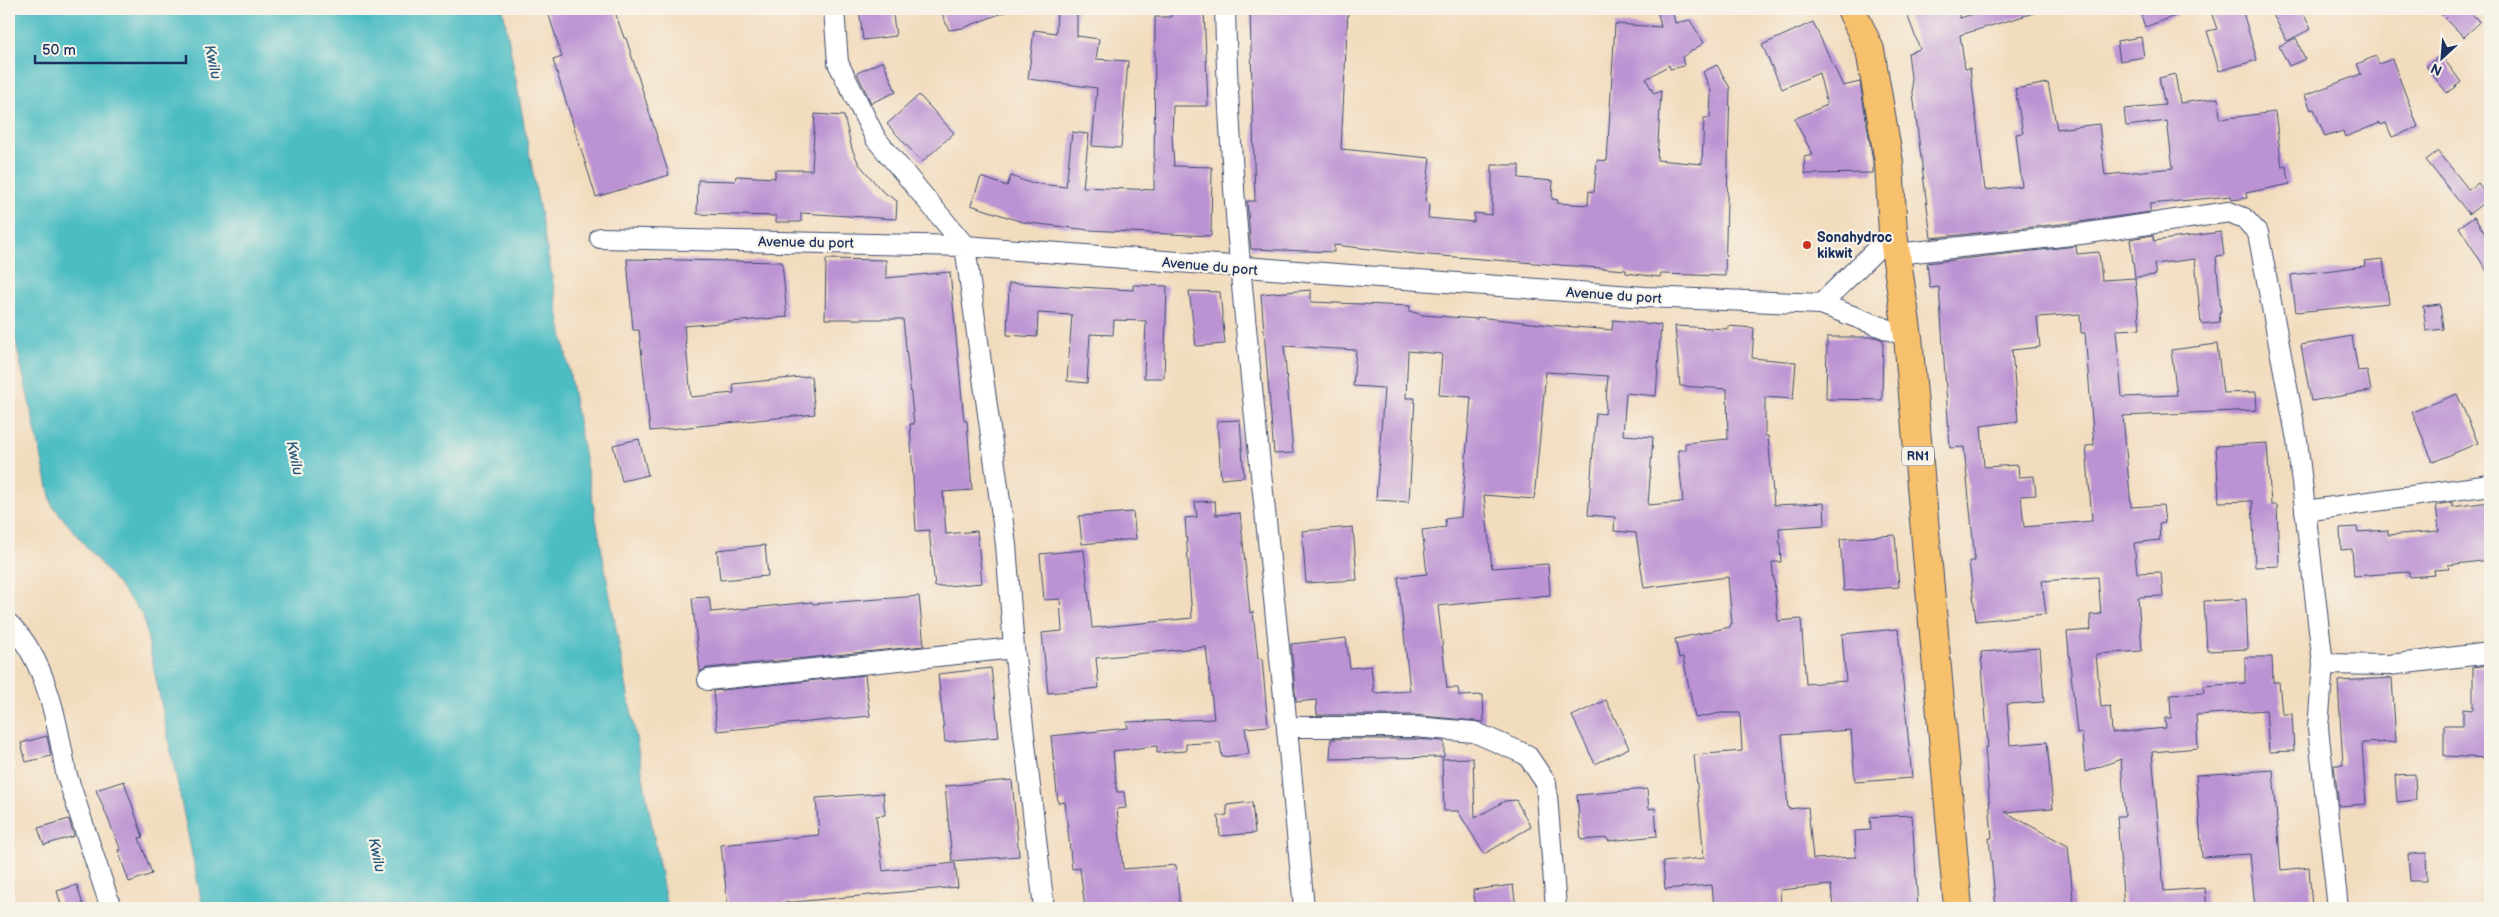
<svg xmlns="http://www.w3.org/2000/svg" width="2499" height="917" font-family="'Balsamiq Sans',sans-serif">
	<rect width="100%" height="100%" fill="#f7f3e8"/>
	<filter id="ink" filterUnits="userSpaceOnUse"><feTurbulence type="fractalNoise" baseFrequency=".02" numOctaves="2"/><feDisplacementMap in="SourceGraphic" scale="10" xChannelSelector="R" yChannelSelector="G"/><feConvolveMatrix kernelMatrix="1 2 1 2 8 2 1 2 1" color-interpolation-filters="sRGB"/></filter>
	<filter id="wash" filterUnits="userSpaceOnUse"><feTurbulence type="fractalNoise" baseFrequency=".0096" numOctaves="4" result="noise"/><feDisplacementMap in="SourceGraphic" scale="20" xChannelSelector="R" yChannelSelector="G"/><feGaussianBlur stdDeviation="1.12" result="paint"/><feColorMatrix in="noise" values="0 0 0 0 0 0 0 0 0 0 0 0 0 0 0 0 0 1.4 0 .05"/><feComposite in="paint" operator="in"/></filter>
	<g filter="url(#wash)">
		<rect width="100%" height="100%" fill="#f2dcbe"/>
		<path fill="#4ebdc4" stroke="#347691" d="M 9,9 L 503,9 L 667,908 L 203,908 L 143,615 L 52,505 L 9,311 Z"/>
		<g id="blocks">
			<path fill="#bb92d3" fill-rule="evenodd" d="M 547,9 L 614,9 L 624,38 L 626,38 L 669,175 L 596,197 L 553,60 L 562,57 Z
				M 859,9 L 892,9 L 896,36 L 863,40 Z
				M 940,9 L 1009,9 L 1010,10 L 963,28 L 949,30 Z
				M 1057,9 L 1077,9 L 1077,36 L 1099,39 L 1096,59 L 1128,61 L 1121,148 L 1092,146 L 1097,88 L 1028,79 L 1034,30 L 1056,33 Z
				M 1171,9 L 1204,9 L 1208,106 L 1173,106 L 1172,137 L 1174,166 L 1212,167 L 1211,236 L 1089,230 L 1022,222 L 971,205 L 981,177 L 1007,186 L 1011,176 L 1030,183 L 1066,187 L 1072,132 L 1089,134 L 1083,187 L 1154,190 L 1155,17 L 1171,17 Z
				M 1250,9 L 1348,10 L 1341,149 L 1430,158 L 1425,202 L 1429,203 L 1428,218 L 1474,222 L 1474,213 L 1492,215 L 1492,165 L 1519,165 L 1519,178 L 1553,181 L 1552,199 L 1558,200 L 1557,203 L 1588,205 L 1589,191 L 1594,192 L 1597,160 L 1607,161 L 1615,24 L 1661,27 L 1657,9 L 1672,9 L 1675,23 L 1690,20 L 1704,43 L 1682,57 L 1684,66 L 1670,69 L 1669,65 L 1646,79 L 1654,94 L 1661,91 L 1657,160 L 1702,164 L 1704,118 L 1710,118 L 1711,91 L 1703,72 L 1717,65 L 1730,88 L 1725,276 L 1661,274 L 1660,277 L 1626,273 L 1626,270 L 1416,254 L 1334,245 L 1334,252 L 1251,249 L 1247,201 L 1255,201 Z
				M 1905,9 L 1956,9 L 1960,18 L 1989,9 L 2034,9 L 2034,13 L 1960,35 L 1965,69 L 1970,68 L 1985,190 L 2022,186 L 2016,134 L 2023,133 L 2015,89 L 2048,83 L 2057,129 L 2099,124 L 2105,175 L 2173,168 L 2167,121 L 2126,126 L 2124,109 L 2165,105 L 2159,78 L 2175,74 L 2180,103 L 2218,98 L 2220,119 L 2275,112 L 2282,167 L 2286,166 L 2290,184 L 2246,193 L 2247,198 L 2232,200 L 2231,196 L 2150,204 L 2150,212 L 2079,222 L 1931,238 L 1908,53 L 1920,49 Z
				M 2139,9 L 2189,9 L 2189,11 L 2145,27 Z
				M 2210,9 L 2242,9 L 2257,60 L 2219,71 L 2207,31 L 2217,29 Z
				M 2270,9 L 2301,9 L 2311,29 L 2287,41 Z
				M 2436,9 L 2467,9 L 2480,22 L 2464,37 Z
				M 1813,22 L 1843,86 L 1860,82 L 1873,162 L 1873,173 L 1805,174 L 1804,157 L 1813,155 L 1794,119 L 1827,105 L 1819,73 L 1782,89 L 1762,45 Z
				M 2141,37 L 2144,57 L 2120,61 L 2117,41 Z
				M 2296,38 L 2305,59 L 2289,66 L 2279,46 Z
				M 2441,55 L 2461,82 L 2447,93 L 2426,66 Z
				M 2376,56 L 2379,64 L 2392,59 L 2418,127 L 2392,137 L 2386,123 L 2381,125 L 2380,123 L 2345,137 L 2343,131 L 2325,137 L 2314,109 L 2311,110 L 2305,95 L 2361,74 L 2357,64 Z
				M 883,61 L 896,92 L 871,103 L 857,73 Z
				M 919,95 L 954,133 L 922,162 L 887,124 Z
				M 815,114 L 844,116 L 852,149 L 859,164 L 882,191 L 897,201 L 896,219 L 801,213 L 801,222 L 776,222 L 776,216 L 697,214 L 698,180 L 735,181 L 736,176 L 775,178 L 775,170 L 812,170 Z
				M 2438,151 L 2469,190 L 2478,183 L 2490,198 L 2469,214 L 2426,160 Z
				M 2474,217 L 2490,241 L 2490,276 L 2459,227 Z
				M 2221,232 L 2224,255 L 2216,256 L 2221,312 L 2219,312 L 2220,322 L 2201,324 L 2195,259 L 2154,264 L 2156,275 L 2135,277 L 2130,239 L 2153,235 L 2154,241 Z
				M 2076,246 L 2077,254 L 2099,252 L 2102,280 L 2135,278 L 2140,329 L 2116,330 L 2122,397 L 2177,395 L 2171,350 L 2217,344 L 2223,393 L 2256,392 L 2257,410 L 2123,416 L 2131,507 L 2163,505 L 2165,523 L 2159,524 L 2160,540 L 2134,543 L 2137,573 L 2161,572 L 2163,596 L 2138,597 L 2142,651 L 2096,654 L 2101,707 L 2110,706 L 2112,733 L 2166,728 L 2165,718 L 2171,718 L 2170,695 L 2204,693 L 2203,686 L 2245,683 L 2245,657 L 2272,657 L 2273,682 L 2279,682 L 2282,714 L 2292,714 L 2294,751 L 2269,752 L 2266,710 L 2196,715 L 2198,748 L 2152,752 L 2164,891 L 2205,888 L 2207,908 L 2124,908 L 2117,816 L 2125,816 L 2121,759 L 2085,772 L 2082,733 L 2077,734 L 2067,632 L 2091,630 L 2090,615 L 2101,614 L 2098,577 L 2042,581 L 2046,614 L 1976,621 L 1969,561 L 1975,561 L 1964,447 L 1950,448 L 1939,287 L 1930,288 L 1927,263 ZM 2080,314 L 2081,333 L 2085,333 L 2094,445 L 2086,446 L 2092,521 L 2024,527 L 2021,496 L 2036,495 L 2034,476 L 2019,477 L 2018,465 L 1984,467 L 1981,426 L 2018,421 L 2012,350 L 2040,347 L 2037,317 Z
				M 627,259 L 782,262 L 787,317 L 684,326 L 691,397 L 734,393 L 733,384 L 811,376 L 815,414 L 650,431 L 639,330 L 633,330 Z
				M 826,259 L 886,260 L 886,278 L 950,272 L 964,421 L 967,421 L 972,490 L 943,492 L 946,534 L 977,531 L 982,583 L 935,587 L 929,530 L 916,531 L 910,424 L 914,424 L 903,319 L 825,319 Z
				M 2383,259 L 2389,303 L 2296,312 L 2291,275 L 2365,266 L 2364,261 Z
				M 1009,283 L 1133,290 L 1133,285 L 1167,286 L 1164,378 L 1144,378 L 1146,321 L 1114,320 L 1113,335 L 1090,334 L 1087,383 L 1067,381 L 1072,315 L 1038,313 L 1037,337 L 1007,335 Z
				M 1311,290 L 1311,302 L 1410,306 L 1409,311 L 1423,315 L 1477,319 L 1477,317 L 1550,325 L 1612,330 L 1613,320 L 1661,325 L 1656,396 L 1626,393 L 1623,435 L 1653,437 L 1648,505 L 1683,502 L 1678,450 L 1685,450 L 1685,443 L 1728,439 L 1727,389 L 1680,386 L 1675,326 L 1728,329 L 1728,326 L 1754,328 L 1752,358 L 1796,362 L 1793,399 L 1765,397 L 1765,436 L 1768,436 L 1774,505 L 1824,503 L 1825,525 L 1779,528 L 1781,562 L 1772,562 L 1778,621 L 1801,619 L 1806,684 L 1846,681 L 1842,634 L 1898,629 L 1912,778 L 1855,782 L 1851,730 L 1782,735 L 1788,809 L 1808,807 L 1813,859 L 1856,857 L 1855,831 L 1871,830 L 1870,817 L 1912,815 L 1918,908 L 1833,908 L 1831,885 L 1780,890 L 1781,908 L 1714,908 L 1712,885 L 1665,889 L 1663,862 L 1704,858 L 1694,755 L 1742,751 L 1740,713 L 1721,713 L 1695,718 L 1683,657 L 1679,658 L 1675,639 L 1730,627 L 1730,624 L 1732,624 L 1728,577 L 1644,588 L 1636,533 L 1614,531 L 1615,517 L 1588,515 L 1596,413 L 1605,414 L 1608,376 L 1546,372 L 1534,499 L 1484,495 L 1492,568 L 1548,564 L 1550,595 L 1438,606 L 1447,688 L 1458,688 L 1459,696 L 1483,695 L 1484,722 L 1414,715 L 1317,715 L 1316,700 L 1296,702 L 1291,644 L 1346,638 L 1350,668 L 1371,666 L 1374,693 L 1410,691 L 1398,577 L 1427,574 L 1422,530 L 1446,527 L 1445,519 L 1461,517 L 1471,397 L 1439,395 L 1442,354 L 1408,351 L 1406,398 L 1415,398 L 1409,502 L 1376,500 L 1384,388 L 1353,386 L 1356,350 L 1284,346 L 1293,453 L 1274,454 L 1261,294 Z
				M 1189,291 L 1220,292 L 1225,344 L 1196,346 Z
				M 2440,304 L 2443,329 L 2426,331 L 2423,306 Z
				M 2352,336 L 2358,371 L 2367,370 L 2371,391 L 2311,401 L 2301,345 Z
				M 1827,337 L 1876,337 L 1883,340 L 1882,400 L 1826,399 Z
				M 2457,394 L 2478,443 L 2433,462 L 2412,412 Z
				M 1240,420 L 1244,477 L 1221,479 L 1217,421 Z
				M 639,439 L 648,475 L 622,481 L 613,445 Z
				M 2267,443 L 2271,505 L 2277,505 L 2279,566 L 2255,567 L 2252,501 L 2219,502 L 2216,446 Z
				M 1215,501 L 1216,515 L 1240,513 L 1250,613 L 1253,612 L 1258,659 L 1262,658 L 1268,726 L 1245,728 L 1249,754 L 1222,757 L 1220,742 L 1186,744 L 1186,751 L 1157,753 L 1157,746 L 1113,751 L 1117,792 L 1124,792 L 1126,808 L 1117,809 L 1123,869 L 1176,865 L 1180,908 L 1085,908 L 1080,868 L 1072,869 L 1065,802 L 1058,803 L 1051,736 L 1128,728 L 1127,722 L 1214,719 L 1206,647 L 1096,658 L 1099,688 L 1048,693 L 1042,633 L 1062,631 L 1060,599 L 1044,600 L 1040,554 L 1084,550 L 1092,628 L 1192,618 L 1185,518 L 1197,517 L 1195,502 Z
				M 2452,502 L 2452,507 L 2490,502 L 2490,560 L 2448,565 L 2449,569 L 2434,570 L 2435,575 L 2409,577 L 2409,572 L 2354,576 L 2352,549 L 2341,550 L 2340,528 L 2357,527 L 2358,532 L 2388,530 L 2388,535 L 2439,531 L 2436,505 Z
				M 1133,512 L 1136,539 L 1082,544 L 1079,516 Z
				M 1353,527 L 1357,580 L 1306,583 L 1302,531 Z
				M 1895,535 L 1899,587 L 1844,591 L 1840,539 Z
				M 765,545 L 768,576 L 720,580 L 717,550 Z
				M 919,596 L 924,646 L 707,668 L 700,672 L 692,598 L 709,597 L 711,612 L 812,602 L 813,604 Z
				M 2246,599 L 2248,649 L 2207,651 L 2204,601 Z
				M 2040,648 L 2044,702 L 2007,704 L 2010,745 L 2047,742 L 2053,808 L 2005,812 L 2068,846 L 2074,908 L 1996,908 L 1989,838 L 1992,838 L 1985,747 L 1988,747 L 1981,652 Z
				M 2490,665 L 2490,758 L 2444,756 L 2444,725 L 2463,725 L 2463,709 L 2473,710 L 2473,667 Z
				M 991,668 L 999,737 L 945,742 L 938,674 Z
				M 865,675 L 870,716 L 717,731 L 713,691 Z
				M 2392,678 L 2396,742 L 2362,743 L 2366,804 L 2339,806 L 2334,765 L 2343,765 L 2338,681 Z
				M 1606,700 L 1629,748 L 1595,764 L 1572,716 Z
				M 47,736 L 51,756 L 26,762 L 21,743 Z
				M 1331,739 L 1414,739 L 1444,741 L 1444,757 L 1330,759 Z
				M 1473,758 L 1475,818 L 1505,801 L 1516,800 L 1531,827 L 1484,854 L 1458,811 L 1444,811 L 1442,759 Z
				M 2273,770 L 2281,870 L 2309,867 L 2312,908 L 2255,908 L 2250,854 L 2202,857 L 2196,775 Z
				M 2415,774 L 2416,800 L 2397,802 L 2395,775 Z
				M 1012,780 L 1019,856 L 952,861 L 945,786 Z
				M 124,781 L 143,837 L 139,838 L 152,874 L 129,882 L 118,850 L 121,850 L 96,790 Z
				M 1647,789 L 1649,809 L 1655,808 L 1657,836 L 1608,841 L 1607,838 L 1581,840 L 1577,795 Z
				M 883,793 L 885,815 L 876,816 L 883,871 L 955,863 L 958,887 L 728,908 L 721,845 L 819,835 L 816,798 Z
				M 1252,802 L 1255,833 L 1220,836 L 1218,816 L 1227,815 L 1227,805 Z
				M 69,819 L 74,836 L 44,845 L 38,828 Z
				M 2426,853 L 2427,881 L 2410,881 L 2408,854 Z
				M 77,885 L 84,908 L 62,908 L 57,891 Z
				M 1513,885 L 1516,908 L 1476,908 L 1473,890 Z"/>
		</g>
	</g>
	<g filter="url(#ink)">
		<use href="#blocks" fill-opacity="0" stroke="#3b496c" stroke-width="1"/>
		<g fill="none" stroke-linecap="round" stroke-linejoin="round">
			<defs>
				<path id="minor" d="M 834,9 L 838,63 L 876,139 L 965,246 L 1006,545 L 1014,648 L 1044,908
					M 1225,9 C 1229,177 1247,344 1265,511 C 1279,643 1292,776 1304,908
					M 600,238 L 965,246 L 1645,297 L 1821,304 L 1908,337
					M 1896,254 L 2081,234 L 2229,212 L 2244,218 L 2258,233 L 2297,440 L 2323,664 L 2318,728 L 2338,908
					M 1821,304 L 1893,233
					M 2305,511 L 2490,485
					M 9,624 C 46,658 58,725 66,773 L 111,908
					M 2323,664 L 2389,665 L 2490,653
					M 708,680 L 1014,648
					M 1288,727 L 1414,727 L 1474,732 L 1527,755 L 1546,783 L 1556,908"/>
				<path id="trunk" d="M 1851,9 L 1870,50 L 1889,162 L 1893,233 L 1908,337 L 1958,908"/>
			</defs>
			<use href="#minor" stroke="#3b496c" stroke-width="22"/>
			<use href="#trunk" stroke="#3b496c" stroke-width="30"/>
			<use href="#minor" stroke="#fff" stroke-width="20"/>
			<use href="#trunk" stroke="#f7c06c" stroke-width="28"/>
		</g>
	</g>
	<circle fill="#c8321e" stroke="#f7f3e8" stroke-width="2" cx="1807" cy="245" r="5"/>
	<g text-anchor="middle" stroke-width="4.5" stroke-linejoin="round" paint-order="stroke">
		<rect fill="#f7f3e8" stroke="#5d6a87" stroke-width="1" x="1902" y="446.5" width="32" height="19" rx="4"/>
		<g font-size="12" font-weight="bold" fill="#1b2f5e">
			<text x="1918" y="460">RN1</text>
		</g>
		<g font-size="14" font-weight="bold" fill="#1b2f5e" stroke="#f7f3e8" text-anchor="start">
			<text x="1817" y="242">Sonahydroc<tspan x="1817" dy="16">kikwit</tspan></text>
		</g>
		<g font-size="14" fill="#1b2f5e" stroke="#f7f3e8">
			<text transform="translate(806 242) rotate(1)" y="5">Avenue du port</text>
			<text transform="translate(1210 266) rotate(5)" y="5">Avenue du port</text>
			<text transform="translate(1614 295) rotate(4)" y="5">Avenue du port</text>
		</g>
		<g font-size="15" font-style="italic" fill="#2a5a7d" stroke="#f7f3e8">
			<text transform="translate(213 62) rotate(78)" y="5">Kwilu</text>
			<text transform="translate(295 458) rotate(78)" y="5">Kwilu</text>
			<text transform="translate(377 855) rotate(78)" y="5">Kwilu</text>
		</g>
	</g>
	<rect width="2499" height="917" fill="none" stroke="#f7f3e8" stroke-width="30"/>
	<g transform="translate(2442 58) rotate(206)" stroke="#f7f3e8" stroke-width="4" paint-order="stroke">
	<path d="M0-4L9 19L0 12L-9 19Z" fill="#1b2f5e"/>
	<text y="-8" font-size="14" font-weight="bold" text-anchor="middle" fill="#1b2f5e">N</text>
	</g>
	<path d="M35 55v8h151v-8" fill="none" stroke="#1b2f5e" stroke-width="2.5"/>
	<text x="42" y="55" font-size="15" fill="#1b2f5e" stroke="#f7f3e8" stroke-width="4" paint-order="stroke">50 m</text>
</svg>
